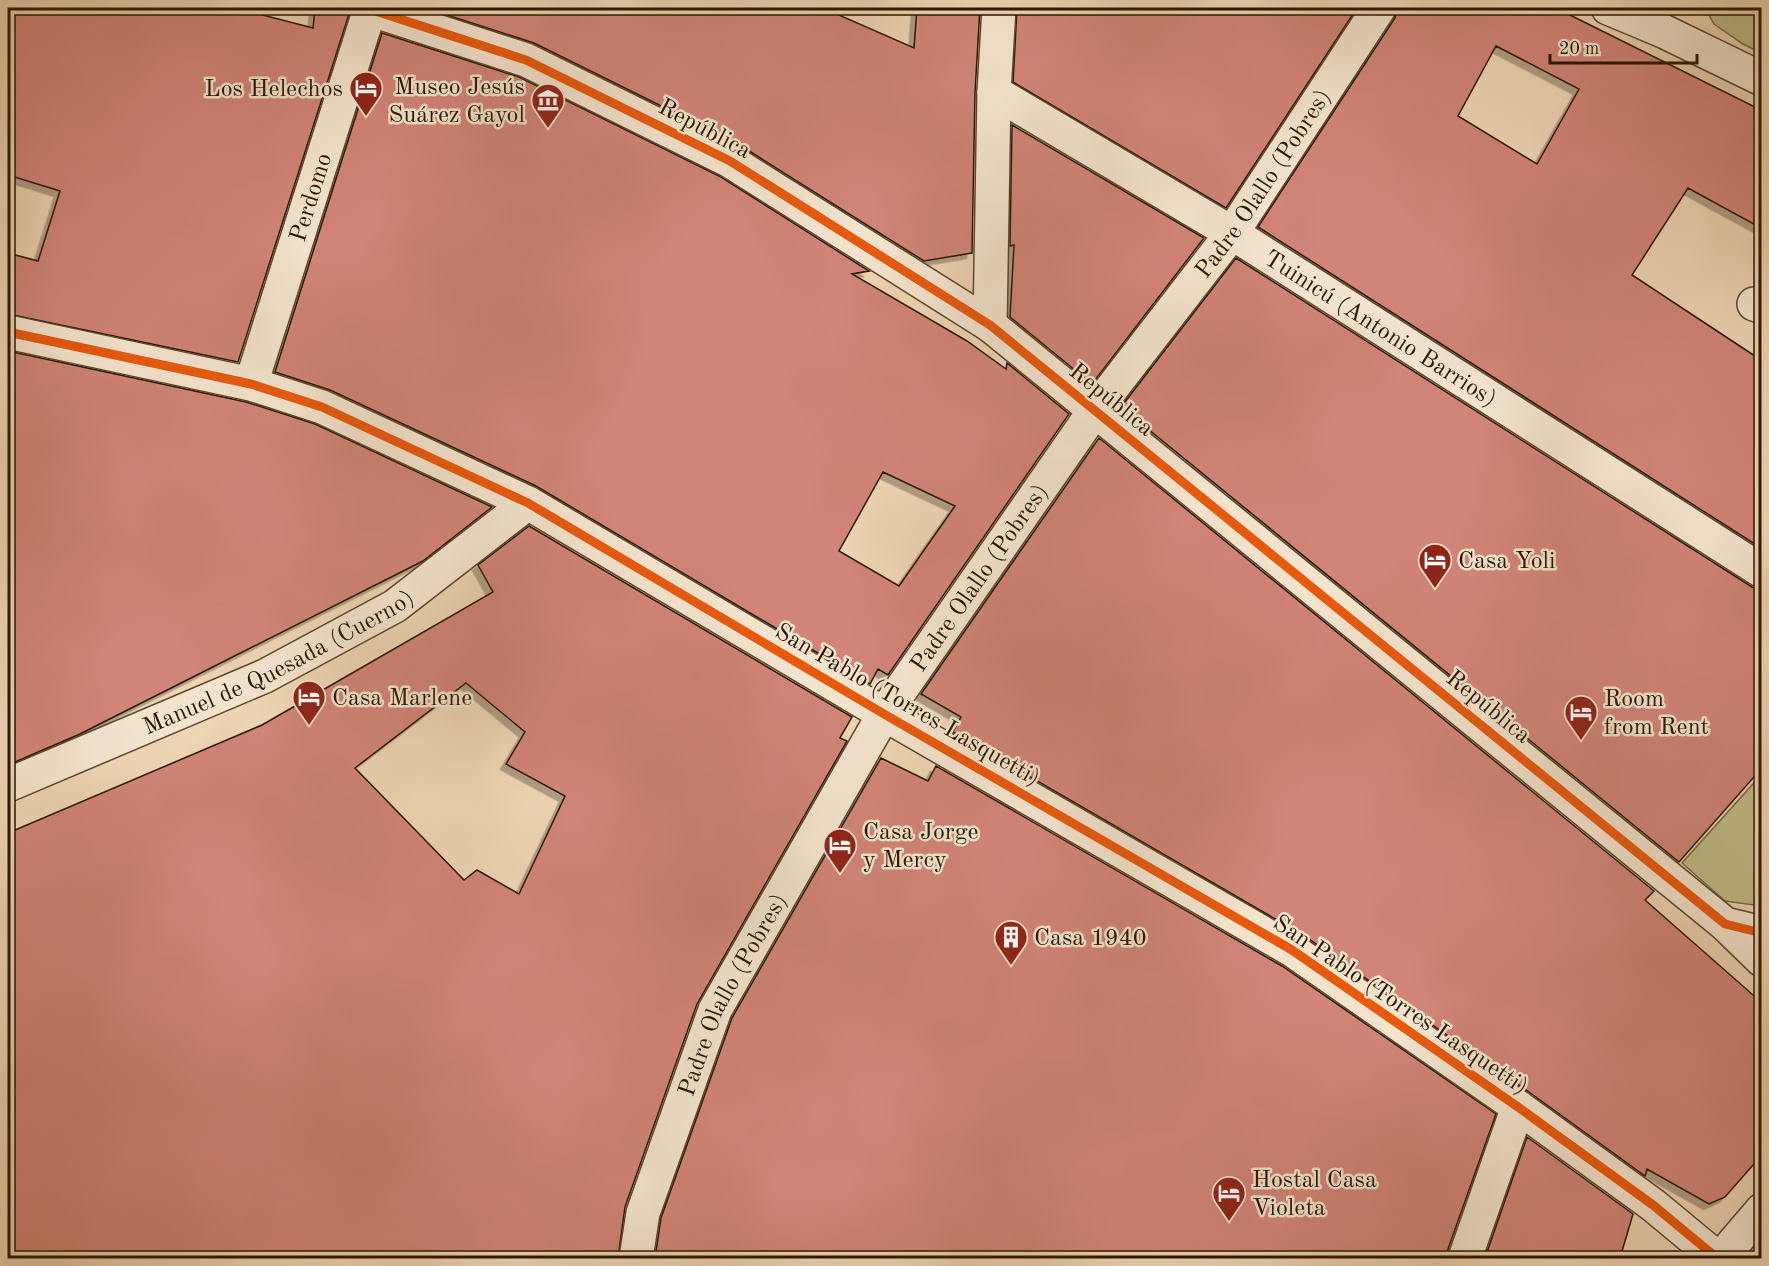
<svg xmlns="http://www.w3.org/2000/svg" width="1769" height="1266" font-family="'Old Standard TT',serif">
	<defs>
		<filter id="shadow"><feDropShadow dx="-5.5" dy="5.5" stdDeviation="0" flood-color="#0004"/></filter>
	</defs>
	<rect width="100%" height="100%" fill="#eed5b3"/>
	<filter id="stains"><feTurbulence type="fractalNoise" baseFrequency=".00333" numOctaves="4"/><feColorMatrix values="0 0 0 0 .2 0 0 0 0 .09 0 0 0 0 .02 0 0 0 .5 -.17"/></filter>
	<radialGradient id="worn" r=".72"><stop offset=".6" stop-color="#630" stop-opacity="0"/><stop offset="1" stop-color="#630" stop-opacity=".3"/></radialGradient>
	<path fill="#c0bb87" stroke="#746944" stroke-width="1.5" d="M 1705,8 L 1761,8 L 1761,53 L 1743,44 L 1714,24 Z
		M 1761,775 L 1761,906 L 1725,901 L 1682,863 Z"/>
	<path fill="#d18478" stroke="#291700" stroke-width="1.5" fill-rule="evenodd" filter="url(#shadow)" d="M 8,8 L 236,8 L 313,28 L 315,8 L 348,8 L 349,14 L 238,362 L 8,314 L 8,253 L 38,261 L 60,191 L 8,175 Z
		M 425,8 L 823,8 L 914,48 L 917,8 L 980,8 L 975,92 L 972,253 L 924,261 L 738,144 L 534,43 Z
		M 1017,8 L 1357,8 L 1226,208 L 1013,82 Z
		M 1397,8 L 1556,8 L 1761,110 L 1761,228 L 1688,188 L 1632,275 L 1761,360 L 1761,548 L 1258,227 L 1395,18 ZM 1496,46 L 1579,89 L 1537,164 L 1458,116 Z
		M 382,33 L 519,77 L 721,177 L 869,271 L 852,274 L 967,341 L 1006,369 L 1007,363 L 1069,414 L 888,675 L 878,669 L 870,684 L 536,486 L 330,390 L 275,372 ZM 883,472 L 955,506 L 899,586 L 839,551 Z
		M 1012,125 L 1204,238 L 1092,384 L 1010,317 L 1014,245 L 1010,246 Z
		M 1236,258 L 1752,587 L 1761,590 L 1761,769 L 1679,862 L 1121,407 Z
		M 8,351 L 246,402 L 315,424 L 492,507 L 423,561 L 80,734 L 8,765 Z
		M 1099,438 L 1654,891 L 1645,900 L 1761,1002 L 1761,1156 L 1725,1197 L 1709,1204 L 1647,1169 L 1645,1176 L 1529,1092 L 1303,935 L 953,732 L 961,717 L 921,694 Z
		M 529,526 L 852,717 L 840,738 L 847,741 L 697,1004 L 625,1207 L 618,1258 L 8,1258 L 8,833 L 262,725 L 493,592 L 478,565 ZM 466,683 L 525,732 L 506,764 L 565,796 L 519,894 L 477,870 L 464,880 L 355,768 Z
		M 881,758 L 928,781 L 936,766 L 1282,966 L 1496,1114 L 1447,1252 L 1447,1258 L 655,1258 L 661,1218 L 732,1018 Z
		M 1527,1137 L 1633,1214 L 1620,1258 L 1485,1258 Z"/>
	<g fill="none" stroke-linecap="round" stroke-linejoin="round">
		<defs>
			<g id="minor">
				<path d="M 366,8 L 526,60 L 730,161 L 990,325 L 1725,924 L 1762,933"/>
				<path d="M 1608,8 L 1663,31 L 1762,79"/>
				<path id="s1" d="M 994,92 L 1232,233 L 1762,571"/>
				<path d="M 1754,304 L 1762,307"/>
				<path d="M 990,325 L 994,92 L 999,8"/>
				<path d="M 8,332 L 251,384 L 322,407 L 528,503 L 884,714 L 1292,950 L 1518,1107 L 1653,1205 L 1717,1258"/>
				<path id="s2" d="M 251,384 L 370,9"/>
				<path id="s3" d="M 8,785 L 265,676 L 395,606 L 528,503"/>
				<path d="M 1726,925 L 1762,960"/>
				<path id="s4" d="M 636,1258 L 643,1213 L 715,1010 L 884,714 L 1095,410 L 1232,233 L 1379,8"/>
				<path d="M 1465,1258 L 1518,1107"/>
				<path d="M 1721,1258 L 1762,1210"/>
			</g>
		</defs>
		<use href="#minor" stroke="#5a462d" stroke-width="36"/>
		<use href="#minor" stroke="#f4e4ce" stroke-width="33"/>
		<defs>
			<path id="cycleway" d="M 366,8 L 526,60 L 730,161 L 990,325 L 1725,924 L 1762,933
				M 8,332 L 251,384 L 322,407 L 528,503 L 884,714 L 1292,950 L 1518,1107 L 1653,1205 L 1717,1258"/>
		</defs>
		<use href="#cycleway" stroke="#f4e4ce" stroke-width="13"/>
		<use href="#cycleway" stroke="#e8590c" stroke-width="9"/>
	</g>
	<defs>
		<symbol id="hotel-pin" viewBox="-11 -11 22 30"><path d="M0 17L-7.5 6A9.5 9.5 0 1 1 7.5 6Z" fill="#8f2418" stroke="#f4e4ce"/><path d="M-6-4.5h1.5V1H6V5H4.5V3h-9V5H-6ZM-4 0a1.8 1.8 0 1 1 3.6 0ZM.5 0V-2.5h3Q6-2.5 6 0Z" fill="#fff"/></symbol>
		<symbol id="museum-pin" viewBox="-11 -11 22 30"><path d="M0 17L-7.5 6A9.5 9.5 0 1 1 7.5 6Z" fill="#8f2418" stroke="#f4e4ce"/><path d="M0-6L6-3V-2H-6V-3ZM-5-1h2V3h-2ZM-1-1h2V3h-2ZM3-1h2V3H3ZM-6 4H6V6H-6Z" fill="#fff"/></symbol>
		<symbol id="building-pin" viewBox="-11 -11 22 30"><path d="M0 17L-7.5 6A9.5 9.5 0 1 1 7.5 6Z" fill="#8f2418" stroke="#f4e4ce"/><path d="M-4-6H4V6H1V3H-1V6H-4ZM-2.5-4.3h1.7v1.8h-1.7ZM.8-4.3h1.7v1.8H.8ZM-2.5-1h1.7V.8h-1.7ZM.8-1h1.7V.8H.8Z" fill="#fff"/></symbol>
	</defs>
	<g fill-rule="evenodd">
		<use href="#hotel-pin" x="347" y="69" width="38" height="52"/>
		<use href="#museum-pin" x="529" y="81" width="38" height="52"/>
		<use href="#hotel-pin" x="1416" y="541" width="38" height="52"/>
		<use href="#hotel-pin" x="290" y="678" width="38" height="52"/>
		<use href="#hotel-pin" x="1562" y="693" width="38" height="52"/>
		<use href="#hotel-pin" x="821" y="826" width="38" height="52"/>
		<use href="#building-pin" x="992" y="918" width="38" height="52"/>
		<use href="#hotel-pin" x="1210" y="1174" width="38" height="52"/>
	</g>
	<g text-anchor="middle" stroke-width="5" stroke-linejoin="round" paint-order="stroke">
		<g font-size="24" fill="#291700" stroke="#f4e4ce" text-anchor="start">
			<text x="525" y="94" text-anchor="end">Museo Jesús<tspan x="525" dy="28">Suárez Gayol</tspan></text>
			<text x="343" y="96" text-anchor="end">Los Helechos</text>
			<text x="1458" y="568">Casa Yoli</text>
			<text x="332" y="705">Casa Marlene</text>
			<text x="1604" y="706">Room<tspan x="1604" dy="28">from Rent</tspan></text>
			<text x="863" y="839">Casa Jorge<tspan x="863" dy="28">y Mercy</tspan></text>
			<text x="1034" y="945">Casa 1940</text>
			<text x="1252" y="1187">Hostal Casa<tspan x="1252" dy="28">Violeta</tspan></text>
		</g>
		<g font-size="24" fill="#291700" stroke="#f4e4ce">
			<text transform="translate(705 128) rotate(28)" y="8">República</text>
			<text dy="8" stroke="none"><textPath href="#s4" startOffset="1254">Padre Olallo (Pobres)</textPath></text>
			<text dy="8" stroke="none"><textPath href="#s2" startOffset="196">Perdomo</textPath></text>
			<text dy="8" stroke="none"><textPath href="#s1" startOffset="453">Tuinicú (Antonio Barrios)</textPath></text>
			<text transform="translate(1112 399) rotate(39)" y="8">República</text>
			<text dy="8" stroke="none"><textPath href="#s4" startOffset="768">Padre Olallo (Pobres)</textPath></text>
			<text dy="8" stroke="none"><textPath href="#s3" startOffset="297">Manuel de Quesada (Cuerno)</textPath></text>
			<text transform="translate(908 704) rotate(30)" y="8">San Pablo (Torres Lasquetti)</text>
			<text transform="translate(1489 706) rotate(39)" y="8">República</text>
			<text dy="8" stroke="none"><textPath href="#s4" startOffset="282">Padre Olallo (Pobres)</textPath></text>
			<text transform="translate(1401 1004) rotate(34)" y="8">San Pablo (Torres Lasquetti)</text>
		</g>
	</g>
	<rect width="1769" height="1266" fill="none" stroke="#eed5b3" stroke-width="30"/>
	<rect x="9" y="9" width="1751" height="1248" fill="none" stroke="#291700" stroke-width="3"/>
	<rect x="15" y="15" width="1739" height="1236" fill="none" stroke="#291700" stroke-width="1.5"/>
	<path d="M1550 54v9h147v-9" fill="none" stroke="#291700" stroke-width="3"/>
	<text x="1559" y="54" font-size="18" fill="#291700" stroke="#f4e4ce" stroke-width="4.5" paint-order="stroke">20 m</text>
	<rect width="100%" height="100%" filter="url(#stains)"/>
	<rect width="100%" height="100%" fill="url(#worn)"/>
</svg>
